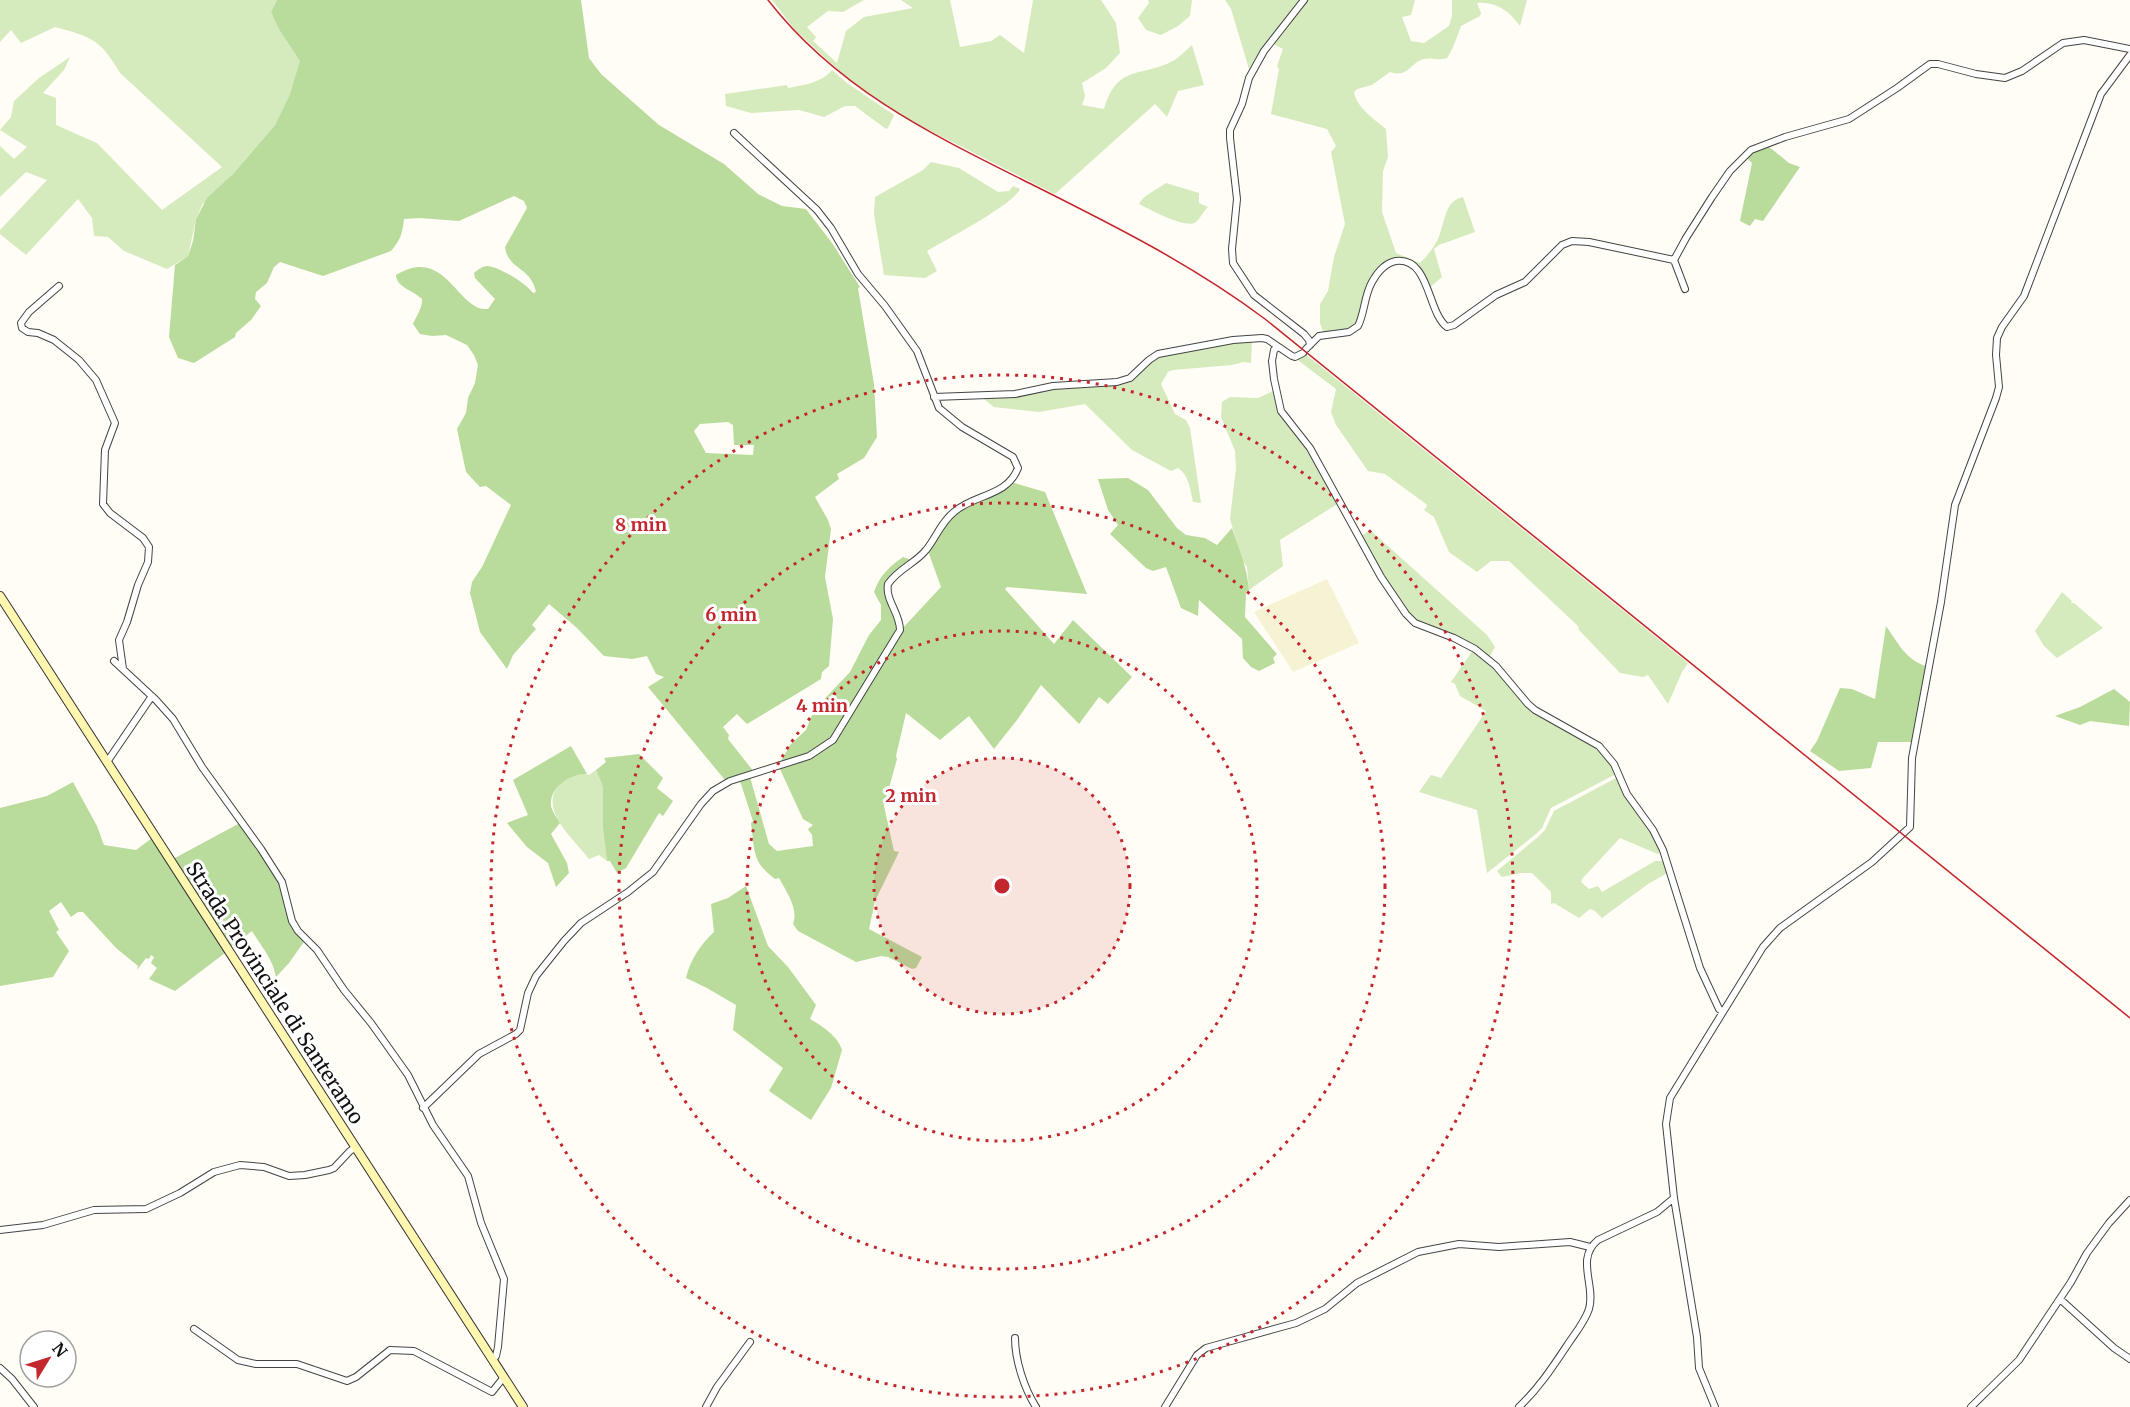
<svg xmlns="http://www.w3.org/2000/svg" width="2130" height="1407" font-family="Merriweather,serif">
	<rect width="100%" height="100%" fill="#fffdf5"/>
	<path fill="#f6f3d4" d="M 1327,579 L 1359,643 L 1293,672 L 1254,612 Z"/>
	<path fill="#d5ebbd" d="M 0,0 L 277,0 L 271,12 L 301,61 L 290,94 L 275,125 L 233,174 L 202,205 L 196,219 L 188,256 L 167,269 L 124,251 L 108,237 L 94,236 L 92,218 L 78,199 L 26,255 L 0,234 L 0,230 L 47,180 L 26,172 L 0,197 L 0,146 L 14,159 L 27,147 L 0,130 L 11,117 L 14,101 L 39,78 L 70,57 L 64,70 L 43,93 L 56,98 L 56,125 L 97,143 L 162,210 L 222,167 L 120,73 C 100,39 92,37 55,27 L 21,43 L 11,30 L 0,42 Z
		M 772,0 L 864,0 L 843,12 L 828,11 L 807,27 L 816,37 L 813,41 L 837,63 L 846,31 L 864,17 L 913,8 L 901,0 L 950,0 L 960,47 L 991,41 L 1000,35 L 1024,53 L 1033,0 L 1101,0 L 1116,23 L 1120,53 L 1106,68 L 1082,83 L 1085,96 L 1082,105 L 1104,109 C 1117,66 1137,77 1169,63 C 1177,60 1185,51 1192,45 L 1204,85 L 1178,91 L 1167,117 L 1155,104 L 1055,194 L 901,116 L 849,80 L 795,30 Z
		M 1148,0 L 1192,0 L 1190,16 L 1178,26 L 1161,35 L 1146,30 L 1138,18 L 1149,3 Z
		M 1225,0 L 1300,0 L 1262,47 L 1249,69 L 1231,9 Z
		M 1306,0 L 1415,0 L 1411,15 L 1402,17 L 1411,41 L 1424,43 L 1449,26 L 1452,16 L 1452,0 L 1527,0 L 1520,26 C 1509,11 1496,1 1477,3 L 1481,13 L 1480,16 L 1461,26 C 1457,37 1454,47 1447,58 C 1440,61 1431,57 1424,59 C 1408,64 1409,78 1390,72 L 1372,85 L 1357,89 L 1354,92 C 1356,107 1375,120 1386,129 L 1388,157 L 1383,171 L 1382,212 L 1396,253 L 1420,263 C 1429,254 1438,243 1441,230 C 1446,216 1446,201 1463,197 L 1475,232 L 1439,245 L 1434,249 L 1442,277 L 1428,289 L 1416,264 L 1403,260 L 1395,259 L 1370,282 L 1357,324 L 1349,330 L 1323,332 L 1320,323 L 1320,304 L 1328,291 L 1334,257 L 1345,224 L 1331,152 L 1336,146 L 1327,129 L 1271,114 L 1279,69 L 1277,66 L 1283,49 L 1270,42 Z
		M 832,70 L 847,83 L 894,115 L 888,128 L 886,129 L 855,106 L 845,106 L 824,117 L 799,110 L 751,113 L 726,106 L 725,94 L 787,85 L 788,88 C 804,85 821,83 832,70 Z
		M 931,162 L 959,168 L 998,192 L 1009,191 L 1013,186 L 1020,189 C 1013,205 945,240 927,251 L 937,271 L 925,278 L 884,275 L 874,214 L 875,197 L 923,170 Z
		M 1166,183 L 1199,193 L 1199,203 L 1208,207 C 1203,211 1201,218 1196,222 C 1187,230 1149,209 1139,204 C 1143,195 1158,189 1166,183 Z
		M 1252,339 L 1251,363 L 1243,362 L 1232,365 L 1173,370 L 1168,372 L 1161,384 L 1175,414 L 1186,420 L 1190,428 L 1201,503 L 1193,502 C 1190,489 1189,475 1178,468 L 1171,471 L 1132,450 L 1085,404 L 1039,412 L 994,407 L 980,396 L 1063,386 L 1124,382 L 1156,356 Z
		M 1304,353 L 1688,663 L 1682,672 L 1668,704 L 1648,675 L 1643,677 L 1620,673 L 1579,630 L 1578,626 L 1509,561 L 1491,561 L 1477,572 L 1449,552 L 1434,517 L 1424,510 L 1427,506 L 1426,504 L 1385,474 L 1368,471 L 1336,425 L 1331,412 L 1336,389 L 1295,358 Z
		M 1275,390 L 1280,413 L 1298,436 L 1339,503 L 1280,540 L 1283,566 L 1249,590 L 1247,567 L 1242,560 L 1230,519 L 1236,468 L 1235,451 L 1221,417 L 1222,402 L 1230,397 L 1258,398 Z
		M 1370,530 L 1487,635 L 1495,647 L 1489,658 L 1412,620 L 1398,601 L 1361,536 Z
		M 2062,592 L 2072,601 L 2071,603 L 2074,603 L 2103,628 L 2057,658 L 2044,646 L 2035,631 Z
		M 1473,650 L 1501,672 L 1529,708 L 1605,751 L 1618,773 L 1551,808 L 1542,828 L 1536,834 L 1487,873 L 1477,810 L 1419,792 L 1431,775 L 1441,778 L 1486,711 L 1460,696 L 1455,684 L 1451,682 Z
		M 596,770 L 603,787 L 603,829 L 607,861 L 599,855 L 589,859 C 573,838 535,807 562,782 C 569,776 580,772 589,775 Z
		M 1616,778 L 1651,829 L 1662,852 L 1658,854 L 1653,852 L 1620,838 L 1583,878 L 1581,882 L 1589,889 L 1598,886 L 1602,892 L 1655,861 L 1666,861 L 1669,872 L 1648,884 L 1602,918 L 1595,911 L 1590,909 L 1579,918 L 1554,903 L 1551,904 L 1551,892 L 1532,873 L 1521,873 L 1502,877 L 1497,871 L 1538,837 L 1545,830 L 1554,811 Z"/>
	<path fill="#b9dc9c" fill-rule="evenodd" d="M 277,0 L 581,0 L 589,58 L 601,74 L 659,125 L 724,164 L 758,194 L 782,206 L 806,209 L 832,243 L 860,287 L 858,288 L 874,384 L 877,437 L 864,458 L 837,474 L 839,479 L 815,497 L 828,520 L 831,529 L 825,577 L 833,619 L 829,666 L 822,672 L 821,679 L 747,724 L 737,714 L 723,727 L 729,735 L 728,739 L 754,772 L 725,780 L 648,687 L 664,677 L 656,674 L 647,656 L 632,659 L 604,656 L 577,628 L 549,604 L 532,625 L 536,629 L 513,655 L 507,669 L 480,632 L 470,593 L 472,582 L 482,567 L 511,505 L 486,486 L 480,487 L 466,472 L 457,429 L 466,413 L 468,398 L 475,383 L 478,365 L 474,355 L 467,345 L 446,335 L 432,336 L 420,334 L 413,324 C 416,317 423,307 422,299 C 414,291 396,287 396,275 C 446,244 457,312 488,309 L 495,299 L 475,278 L 474,273 C 478,270 482,266 487,266 C 500,267 525,283 533,293 L 536,292 C 531,267 508,270 505,247 L 527,208 L 524,201 L 514,196 L 459,221 L 420,218 L 404,219 C 403,232 400,241 391,251 L 323,276 L 280,262 L 274,267 L 267,283 L 256,292 L 255,299 L 261,306 L 251,320 L 236,333 L 235,337 L 194,363 L 178,358 L 169,337 L 175,265 L 188,256 L 193,241 L 196,219 L 207,198 L 233,174 L 275,125 L 290,94 L 300,61 L 279,29 L 271,12 ZM 728,422 L 733,425 L 734,445 L 754,445 L 753,455 L 706,453 L 694,431 L 700,424 Z
		M 1768,146 L 1789,163 L 1800,167 L 1763,221 L 1755,219 L 1750,226 L 1740,221 L 1752,163 L 1746,157 L 1758,148 Z
		M 1128,478 L 1148,490 L 1177,528 L 1186,535 L 1205,538 L 1217,545 L 1232,528 C 1239,550 1247,566 1249,590 L 1246,592 L 1245,617 L 1277,654 L 1273,658 L 1275,663 L 1259,671 L 1251,667 L 1243,658 L 1242,639 L 1199,600 L 1198,616 L 1181,608 L 1166,567 L 1153,571 L 1146,568 L 1110,534 L 1118,525 L 1108,510 L 1098,479 Z
		M 1011,482 L 1045,492 L 1087,594 L 1007,587 L 1005,589 L 1054,644 L 1073,620 L 1132,677 L 1108,704 L 1099,697 L 1079,724 L 1041,685 L 1017,720 L 994,749 L 969,716 L 940,740 L 906,713 L 896,756 L 897,759 L 884,806 L 894,851 L 899,852 L 875,901 L 869,929 L 922,957 L 916,968 L 912,969 L 888,957 L 881,956 L 856,962 L 798,931 L 793,924 C 799,909 786,891 779,878 L 775,879 C 751,861 755,850 751,823 L 753,821 L 740,781 L 750,777 L 769,844 L 777,851 L 813,846 L 812,835 L 808,829 L 813,825 L 803,819 L 779,767 L 833,742 L 896,643 L 901,630 L 941,587 L 928,551 L 955,512 Z
		M 903,557 L 911,560 L 884,587 L 898,630 L 831,740 L 814,752 L 780,763 L 790,745 L 806,730 L 814,710 L 850,672 L 869,635 L 881,620 L 881,605 L 874,592 C 880,575 889,567 903,557 Z
		M 1886,626 C 1898,643 1906,660 1926,666 L 1913,742 L 1878,742 L 1871,768 L 1839,771 L 1810,751 L 1817,741 L 1840,688 L 1852,689 L 1875,699 Z
		M 2114,689 L 2130,702 L 2129,726 L 2090,721 L 2080,725 L 2055,716 L 2080,707 Z
		M 571,746 L 587,774 C 571,773 549,787 551,806 C 552,811 557,818 560,823 L 551,834 L 567,863 L 569,873 L 556,887 L 548,863 L 527,847 L 507,823 L 528,815 L 513,780 Z
		M 639,754 L 663,778 L 657,788 L 673,801 L 663,816 L 659,813 L 626,868 L 617,873 L 610,861 L 607,861 L 603,829 L 603,787 L 596,770 L 606,762 L 604,758 Z
		M 73,782 L 97,826 L 104,845 L 136,850 L 152,838 L 225,953 L 175,991 L 149,979 L 157,968 L 151,963 L 154,957 L 151,955 L 149,959 L 146,958 L 137,970 L 138,966 L 116,948 L 83,912 L 78,912 L 71,917 L 61,902 L 49,911 L 59,930 L 56,932 L 69,951 L 53,977 L 0,986 L 0,808 L 47,796 Z
		M 240,823 L 278,878 L 289,919 L 306,939 L 289,963 L 276,977 C 273,959 261,946 252,931 L 230,947 L 173,859 Z
		M 746,886 L 768,946 L 788,967 L 816,1005 L 810,1019 C 822,1026 838,1036 842,1050 L 831,1088 L 811,1120 L 769,1091 L 783,1068 L 733,1030 L 736,1005 L 707,988 L 686,978 C 690,960 701,944 714,932 L 711,904 L 728,898 Z"/>
	<g fill="none" stroke-linecap="round" stroke-linejoin="round">
		<defs>
			<path id="street" d="M 1304,0 L 1264,51 L 1249,78 L 1242,104 L 1230,130 L 1230,138 L 1237,199 L 1232,249 L 1233,263 L 1254,295 L 1304,334 L 1309,340 L 1310,345
				M 1674,260 L 1685,289
				M 59,286 L 29,312 L 21,323 L 22,328 L 28,332 L 38,333 L 54,340 L 79,360 L 96,380 L 115,423 L 105,450 L 103,504 L 110,513 L 143,538 L 149,547 L 148,562 L 138,585 L 127,622 L 119,640 L 123,669
				M 1278,347 L 1274,350 L 1272,361 L 1274,379 L 1281,411 L 1310,448 L 1381,577 L 1406,614 L 1415,623 L 1454,638 L 1475,649 L 1496,666 L 1528,704 L 1535,710 L 1599,746 L 1614,764 L 1627,794 L 1653,830 L 1663,850 L 1700,968 L 1719,1009 L 1723,1012
				M 1306,349 L 1319,336 L 1349,332 L 1358,326 C 1365,312 1364,296 1372,282 C 1377,273 1385,263 1396,261 C 1430,257 1427,312 1447,327 L 1454,325 L 1496,295 L 1525,282 L 1562,245 L 1572,241 L 1589,242 L 1674,260 L 1686,238 L 1712,197 L 1730,171 L 1751,150 L 1785,137 L 1849,119 L 1897,88 L 1930,64 L 1938,64 L 1976,74 L 2005,78 L 2022,71 L 2063,43 L 2084,40 L 2130,49
				M 934,397 L 1015,394 L 1053,386 L 1117,382 L 1130,378 L 1149,360 L 1158,354 L 1233,340 L 1262,338 L 1267,339 L 1292,356 L 1295,357 L 1303,353
				M 114,661 L 156,700 L 173,719 L 202,767 L 261,849 L 282,882 L 292,921 L 298,931 L 317,950 L 344,990 L 371,1023 L 408,1075 L 433,1125 L 468,1176 L 481,1223 L 504,1279 L 498,1347 L 496,1356 L 493,1360
				M 107,762 L 152,696
				M 423,1108 L 479,1054 L 516,1034 L 520,1030 L 528,993 L 536,976 L 564,941 L 581,923 L 628,892 L 653,872 L 701,804 L 713,791 L 730,781 L 809,756 L 833,740 L 900,630 C 900,613 885,600 888,584 C 899,568 916,563 926,550 C 936,538 941,522 954,512 C 974,494 1007,497 1018,468 L 1013,457 L 962,427 L 939,408 L 917,351 L 885,306 L 858,274 L 831,228 L 817,210 L 734,133
				M 1674,1198 L 1697,1337 L 1699,1368 L 1715,1407
				M 0,1230 L 43,1225 L 94,1210 L 146,1209 L 180,1193 L 214,1172 L 240,1165 L 264,1167 L 289,1176 L 305,1175 L 329,1170 L 334,1168 L 350,1151 L 356,1147
				M 2060,1299 L 2114,1348 L 2130,1359
				M 194,1329 L 238,1360 L 256,1364 L 297,1364 L 347,1381 L 356,1377 L 390,1350 L 414,1351 L 492,1392 L 504,1377
				M 1015,1338 C 1015,1360 1024,1388 1036,1407
				M 0,1368 L 12,1379 L 34,1407
				M 706,1407 L 717,1387 L 750,1342
				M 1165,1407 L 1197,1355 L 1206,1348 L 1296,1323 L 1325,1309 L 1357,1283 L 1418,1252 L 1459,1244 L 1499,1247 L 1570,1242 L 1590,1247
				M 1519,1407 C 1540,1387 1554,1365 1570,1341 C 1577,1331 1585,1321 1589,1309 C 1596,1285 1575,1259 1598,1240 L 1657,1212 L 1674,1198 L 1666,1124 L 1670,1098 L 1763,947 L 1780,928 L 1872,862 L 1910,827 L 1912,758 L 1941,602 L 1955,505 L 1996,398 L 1999,387 L 1996,355 L 1997,338 L 2002,327 L 2024,296 L 2101,94 L 2130,55
				M 1971,1407 L 2019,1360 L 2071,1282 L 2087,1253 L 2109,1223 L 2130,1200"/>
			<path id="secondary" d="M 0,596 L 523,1407"/>
		</defs>
		<use href="#street" stroke="#444" stroke-width="8"/>
		<use href="#secondary" stroke="#333" stroke-width="10"/>
		<use href="#street" stroke="#fff" stroke-width="6"/>
		<use href="#secondary" stroke="#fff6b0" stroke-width="8"/>
		<path stroke="#c4262e" stroke-width="1.5" d="M 768,0 C 838,90 933,135 1033,185 C 1113,225 1193,265 1265,319 L 2130,1018"/>
	</g>
	<circle cx="1002" cy="886" r="128" fill="#c4262e" fill-opacity=".12"/>
	<g fill="none" stroke="#c4262e" stroke-width="3" stroke-dasharray="3 6">
		<circle cx="1002" cy="886" r="128"/>
		<circle cx="1002" cy="886" r="255"/>
		<circle cx="1002" cy="886" r="383"/>
		<circle cx="1002" cy="886" r="511"/>
	</g>
	<g text-anchor="middle" stroke-width="6" stroke-linejoin="round" paint-order="stroke">
		<g font-size="20" fill="#111" stroke="#fff">
			<text transform="translate(275 993) rotate(57)" y="7">Strada Provinciale di Santeramo</text>
		</g>
	</g>
	<circle cx="1002" cy="886" r="9" fill="#c4262e" stroke="#fff" stroke-width="3"/>
	<g font-size="18" text-anchor="middle" font-weight="bold" fill="#c4262e" stroke="#fff" stroke-width="6" stroke-linejoin="round" paint-order="stroke">
		<text x="641" y="531">8 min</text>
		<text x="731" y="621">6 min</text>
		<text x="822" y="712">4 min</text>
		<text x="911" y="802">2 min</text>
	</g>
	<g transform="translate(48 1359) rotate(52)"><circle r="28" fill="#ffffff" stroke="#a0a0a0" stroke-width="1.5"/>
	<path d="M0-4.5L10 22L0 15L-10 22Z" fill="#c4262e"/>
	<text y="-9" font-size="16" font-weight="bold" text-anchor="middle" fill="#111111">N</text>
	</g>
</svg>
